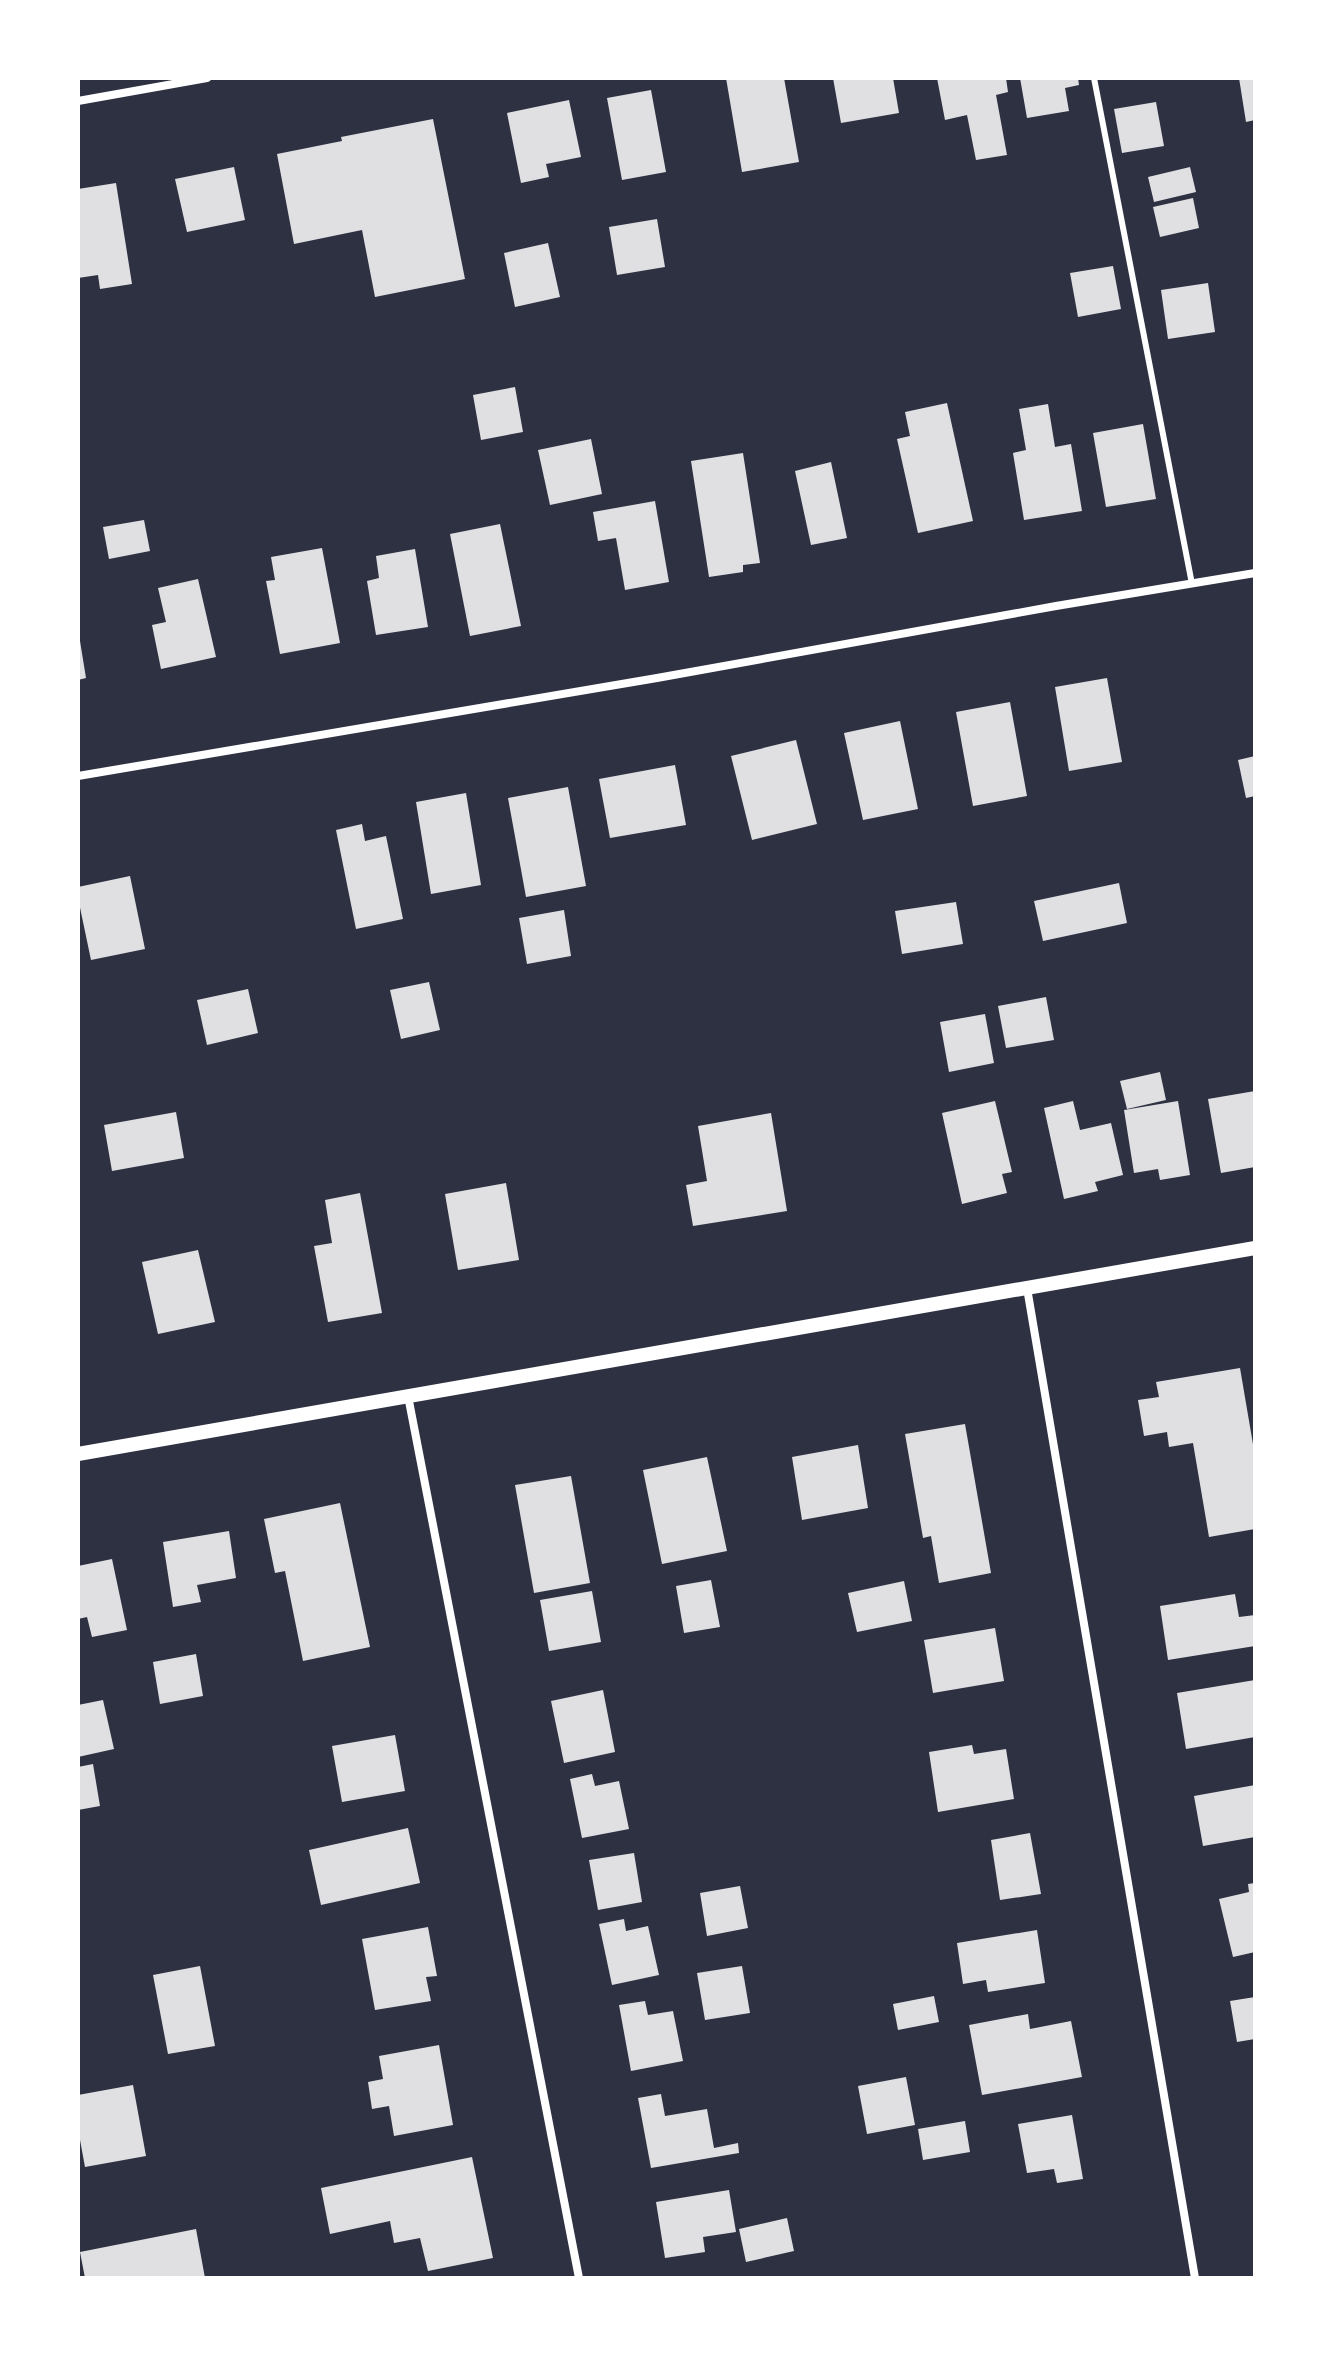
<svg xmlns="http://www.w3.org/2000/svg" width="1333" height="2356" font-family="'Open Sans',sans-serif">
	<rect width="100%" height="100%" fill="#2d3142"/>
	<path fill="#e0e0e3" d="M 726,78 L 784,78 L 799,162 L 742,172 Z
		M 833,78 L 893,78 L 899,113 L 841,123 Z
		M 937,78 L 1006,78 L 1008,92 L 996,95 L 1007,155 L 976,160 L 967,115 L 945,120 Z
		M 1020,78 L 1078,78 L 1079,85 L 1065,88 L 1069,111 L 1027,118 Z
		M 1239,78 L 1255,78 L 1255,120 L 1246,122 Z
		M 651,90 L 666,172 L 622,180 L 607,98 Z
		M 569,100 L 581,157 L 546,164 L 549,177 L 521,183 L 507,113 Z
		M 1156,102 L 1164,146 L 1122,153 L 1114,109 Z
		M 433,119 L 465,279 L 375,297 L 362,230 L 294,244 L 277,154 L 342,141 L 341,137 Z
		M 234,167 L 245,220 L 187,232 L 175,179 Z
		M 1190,167 L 1196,192 L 1154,202 L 1148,177 Z
		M 116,183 L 132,284 L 100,289 L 98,275 L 78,278 L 78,189 Z
		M 1193,198 L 1199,228 L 1160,237 L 1153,207 Z
		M 657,219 L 665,267 L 617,275 L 609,227 Z
		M 548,243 L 560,297 L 515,307 L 504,253 Z
		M 1113,266 L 1121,309 L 1078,317 L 1070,273 Z
		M 1208,283 L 1215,332 L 1168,339 L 1161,290 Z
		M 515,387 L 523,432 L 481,440 L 473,395 Z
		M 947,403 L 973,521 L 918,533 L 897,439 L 910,436 L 905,412 Z
		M 1048,404 L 1055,447 L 1071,444 L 1082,511 L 1024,520 L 1013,453 L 1026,450 L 1019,409 Z
		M 1143,424 L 1156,499 L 1106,507 L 1093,433 Z
		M 591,439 L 602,494 L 550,505 L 538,450 Z
		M 743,453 L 760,563 L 743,565 L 743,572 L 709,577 L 691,461 Z
		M 831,462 L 847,538 L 811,545 L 795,471 Z
		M 655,501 L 669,582 L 625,590 L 616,538 L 598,541 L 593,512 Z
		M 144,520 L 150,551 L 109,559 L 103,527 Z
		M 500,524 L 521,626 L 470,636 L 450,534 Z
		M 322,548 L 340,643 L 280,654 L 266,581 L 275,580 L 271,557 Z
		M 415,549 L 428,627 L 376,635 L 367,581 L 379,578 L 376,556 Z
		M 198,579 L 216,657 L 161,669 L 152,625 L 166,622 L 158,588 Z
		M 80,641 L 86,678 L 78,680 L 78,642 Z
		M 1107,678 L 1122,762 L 1069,771 L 1055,687 Z
		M 1010,702 L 1027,796 L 973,806 L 956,712 Z
		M 900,721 L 918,809 L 863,820 L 844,733 Z
		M 796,740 L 817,824 L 752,840 L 731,756 Z
		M 1255,756 L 1255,796 L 1246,798 L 1238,760 Z
		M 675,765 L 686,825 L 610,838 L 599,779 Z
		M 568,787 L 586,886 L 526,897 L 508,798 Z
		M 466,793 L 481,885 L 431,894 L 416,802 Z
		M 362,824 L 365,841 L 386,836 L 403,919 L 356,929 L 336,830 Z
		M 130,876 L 145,949 L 91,960 L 78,898 L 78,887 Z
		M 1119,883 L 1127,923 L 1043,941 L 1034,901 Z
		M 956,902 L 963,944 L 902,954 L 895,911 Z
		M 564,910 L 571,956 L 527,964 L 519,918 Z
		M 429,982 L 440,1030 L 401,1039 L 390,990 Z
		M 248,989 L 258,1033 L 207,1045 L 197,1000 Z
		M 1046,997 L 1054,1040 L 1006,1048 L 998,1006 Z
		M 985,1014 L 994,1063 L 949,1072 L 940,1022 Z
		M 1160,1072 L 1166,1100 L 1127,1109 L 1120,1081 Z
		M 1255,1091 L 1255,1167 L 1221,1173 L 1208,1099 Z
		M 995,1101 L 1012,1172 L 1002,1174 L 1007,1193 L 962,1204 L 942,1113 Z
		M 1073,1101 L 1080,1130 L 1111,1123 L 1123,1175 L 1095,1182 L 1098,1191 L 1064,1199 L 1044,1108 Z
		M 1178,1101 L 1190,1175 L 1160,1180 L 1158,1169 L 1134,1173 L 1124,1110 Z
		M 176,1112 L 184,1158 L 112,1171 L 104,1125 Z
		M 771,1113 L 787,1211 L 693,1226 L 686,1185 L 707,1181 L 698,1126 Z
		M 506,1183 L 519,1260 L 458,1270 L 445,1194 Z
		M 360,1193 L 382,1313 L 328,1322 L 314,1246 L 332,1243 L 325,1200 Z
		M 198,1250 L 215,1322 L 158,1334 L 142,1262 Z
		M 1240,1368 L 1255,1456 L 1255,1529 L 1209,1537 L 1193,1443 L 1169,1447 L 1167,1432 L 1144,1436 L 1138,1400 L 1159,1397 L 1156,1382 Z
		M 965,1424 L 991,1573 L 939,1583 L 931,1536 L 923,1538 L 905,1434 Z
		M 858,1445 L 868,1508 L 802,1520 L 792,1457 Z
		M 707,1457 L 727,1551 L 662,1564 L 643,1470 Z
		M 571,1476 L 590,1583 L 534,1593 L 515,1485 Z
		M 340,1503 L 370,1647 L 303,1661 L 285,1571 L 275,1573 L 264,1519 Z
		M 229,1531 L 236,1578 L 197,1585 L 201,1602 L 173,1607 L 163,1542 Z
		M 112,1559 L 127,1630 L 92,1637 L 87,1617 L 78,1619 L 78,1566 Z
		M 711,1580 L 720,1627 L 684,1633 L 676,1586 Z
		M 904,1581 L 912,1621 L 857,1632 L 848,1593 Z
		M 592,1591 L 601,1642 L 549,1651 L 540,1600 Z
		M 1235,1594 L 1239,1617 L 1255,1615 L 1255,1646 L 1168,1660 L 1160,1606 Z
		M 995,1628 L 1004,1681 L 933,1693 L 924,1640 Z
		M 196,1654 L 203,1696 L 160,1704 L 153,1662 Z
		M 1255,1680 L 1255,1737 L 1186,1749 L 1177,1693 Z
		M 603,1690 L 615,1752 L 564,1763 L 551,1701 Z
		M 103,1700 L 114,1749 L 78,1757 L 78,1705 Z
		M 395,1735 L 405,1791 L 342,1802 L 332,1746 Z
		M 972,1745 L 974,1754 L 1006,1749 L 1014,1799 L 938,1812 L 929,1752 Z
		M 93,1764 L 100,1806 L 78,1810 L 78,1767 Z
		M 592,1774 L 595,1786 L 619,1781 L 629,1829 L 582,1838 L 570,1779 Z
		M 1255,1785 L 1255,1837 L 1203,1846 L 1194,1796 Z
		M 408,1828 L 420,1883 L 321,1905 L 309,1850 Z
		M 1030,1833 L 1041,1894 L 1000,1900 L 991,1840 Z
		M 634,1853 L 642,1902 L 598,1910 L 589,1860 Z
		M 1255,1883 L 1255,1952 L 1233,1957 L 1219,1899 L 1249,1892 L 1248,1884 Z
		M 740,1886 L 748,1928 L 707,1936 L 700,1893 Z
		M 624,1919 L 626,1931 L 648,1926 L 659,1975 L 612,1985 L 599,1924 Z
		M 428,1927 L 437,1976 L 426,1977 L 431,2001 L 375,2010 L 362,1939 Z
		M 1037,1930 L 1045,1983 L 988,1992 L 986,1980 L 963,1984 L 957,1943 Z
		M 200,1966 L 215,2046 L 168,2054 L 153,1975 Z
		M 742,1966 L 750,2013 L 705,2020 L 697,1973 Z
		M 934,1996 L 939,2022 L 898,2030 L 893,2004 Z
		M 1255,1997 L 1255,2039 L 1237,2042 L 1230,2001 Z
		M 645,2001 L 648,2015 L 673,2011 L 683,2061 L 631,2071 L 619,2005 Z
		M 1028,2014 L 1030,2029 L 1071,2021 L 1082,2077 L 982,2095 L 969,2025 Z
		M 439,2045 L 453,2125 L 394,2136 L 389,2106 L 372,2109 L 368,2082 L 383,2079 L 379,2056 Z
		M 906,2077 L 915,2125 L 867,2134 L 858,2086 Z
		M 133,2085 L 146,2156 L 85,2167 L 78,2129 L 78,2095 Z
		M 661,2094 L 665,2116 L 707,2109 L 714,2148 L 738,2143 L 739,2153 L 651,2168 L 638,2098 Z
		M 1072,2115 L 1083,2179 L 1057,2183 L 1054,2169 L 1027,2173 L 1018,2124 Z
		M 965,2121 L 970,2152 L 923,2160 L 918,2129 Z
		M 472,2157 L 493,2258 L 428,2271 L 420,2238 L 394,2243 L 390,2221 L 330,2234 L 321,2188 Z
		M 729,2190 L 736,2232 L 703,2237 L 705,2252 L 665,2258 L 656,2202 Z
		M 787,2218 L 794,2251 L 746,2262 L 739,2229 Z
		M 196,2229 L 205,2278 L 85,2278 L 80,2252 Z"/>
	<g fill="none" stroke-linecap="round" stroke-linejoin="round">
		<path stroke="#fff" stroke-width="6" d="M 1094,78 L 1192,584"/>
		<path stroke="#fff" stroke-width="8" d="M 78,101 L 207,78
			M 78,776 L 657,678 L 1056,606 L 1255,573
			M 1027,1288 L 1195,2278
			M 408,1396 L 579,2278"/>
		<path stroke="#fff" stroke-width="14" d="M 78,1454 L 1255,1248"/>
	</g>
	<rect width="1333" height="2356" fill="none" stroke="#ffffff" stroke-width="160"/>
</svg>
